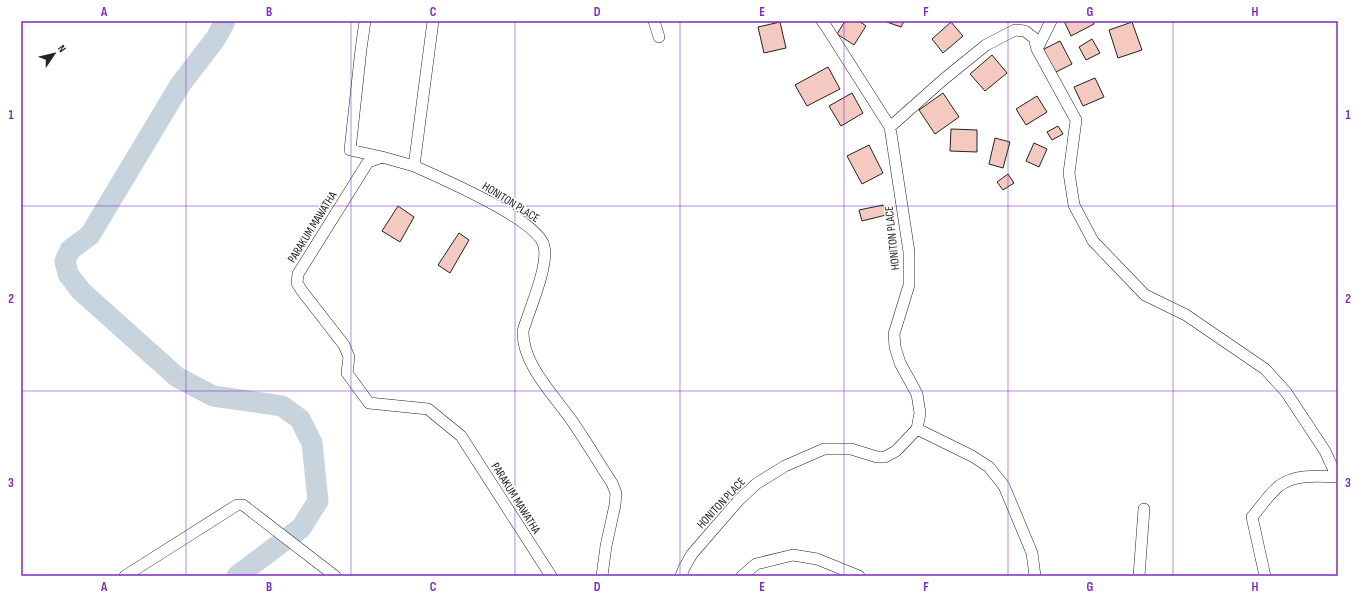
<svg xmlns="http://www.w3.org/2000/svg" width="1359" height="597" font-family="'Sofia Sans Condensed',sans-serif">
	<rect width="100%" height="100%" fill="#fff"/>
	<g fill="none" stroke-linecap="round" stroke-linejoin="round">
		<path stroke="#c7d3dd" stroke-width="21" d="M 225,21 L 216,38 L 180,85 L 90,235 L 70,250 L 65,261 L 68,274 L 81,291 L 177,377 L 213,396 L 282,406 L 300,419 L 312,443 L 318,501 L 301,528 L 237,576"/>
	</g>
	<path fill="#f3c9c0" stroke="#222" d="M 845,21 L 859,21 L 866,26 L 854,45 L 837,34 Z
		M 884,21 L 904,21 L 901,27 Z
		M 1064,21 L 1093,21 L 1094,24 L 1071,36 Z
		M 780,22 L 786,48 L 764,53 L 758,27 Z
		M 951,22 L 963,36 L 943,53 L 932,39 Z
		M 1132,22 L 1142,50 L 1118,58 L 1109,30 Z
		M 1092,39 L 1100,53 L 1086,60 L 1079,47 Z
		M 1060,41 L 1072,64 L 1054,73 L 1042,50 Z
		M 992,55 L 1007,73 L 985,91 L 970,74 Z
		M 828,67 L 840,89 L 807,106 L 795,85 Z
		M 1095,78 L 1104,97 L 1083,106 L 1074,87 Z
		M 852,93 L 863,113 L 841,126 L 829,106 Z
		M 943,93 L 959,117 L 935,134 L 919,110 Z
		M 1037,96 L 1047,112 L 1026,125 L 1016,109 Z
		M 1058,126 L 1063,134 L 1052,140 L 1047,132 Z
		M 951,129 L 977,130 L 977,152 L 950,151 Z
		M 995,138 L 1010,142 L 1003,168 L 989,164 Z
		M 1034,143 L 1047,149 L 1039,167 L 1026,161 Z
		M 869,145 L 883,173 L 862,184 L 847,156 Z
		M 1008,174 L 1014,183 L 1003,190 L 997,182 Z
		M 883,205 L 886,215 L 862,221 L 859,210 Z
		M 398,206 L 414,217 L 400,242 L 382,231 Z
		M 459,233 L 469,240 L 450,273 L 438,265 Z"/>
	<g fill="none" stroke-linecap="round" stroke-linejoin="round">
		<defs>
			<path id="street" d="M 365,21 L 361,49 L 350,150 L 382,157
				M 433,21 L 414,166 C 440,178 538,219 544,246 C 549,266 529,310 523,331 C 522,364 554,395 572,421 C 586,441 598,462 612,483 L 616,493 L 615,505 L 606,546 L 602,576
				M 654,21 L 659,37
				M 1037,49 L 1051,21
				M 890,127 L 944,79 L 986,45 L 1015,30 L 1025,31 L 1034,38 L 1037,49 L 1076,120 L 1069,173 L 1074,205 L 1093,241 L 1145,295 L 1186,315 L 1265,369 L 1286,392 L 1325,451 L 1337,477 C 1318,476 1295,474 1279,486 C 1269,494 1260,508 1252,517 L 1265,576
				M 414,166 L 382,157 L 368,162 L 298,274 L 297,283 L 302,291 L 344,345 L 349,357 L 347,373 L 369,403 L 428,409 L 461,436 L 551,576
				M 917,429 L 972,456 L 989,467 L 1004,486 L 1032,553 L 1035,576
				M 125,576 L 237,505 L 243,505 L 335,576
				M 681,576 L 684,568 L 692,554 L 738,501 L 756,484 L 785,466 L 824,449 L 851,449 L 877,457 L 885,457 L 896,451 L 917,429 L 920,413 L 917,394 L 900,363 L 895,347 L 894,334 L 909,285 L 909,252 L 890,127 L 827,28 L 822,21
				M 742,576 L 756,564 L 793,555 L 817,559 L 859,576
				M 1139,576 L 1144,509"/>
		</defs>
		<use href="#street" stroke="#222" stroke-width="12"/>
		<use href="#street" stroke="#fff" stroke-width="11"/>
	</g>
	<path fill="none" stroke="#7b2cbf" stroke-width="1" stroke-opacity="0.55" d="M 186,21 L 186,576M 351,21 L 351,576M 515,21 L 515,576M 680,21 L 680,576M 844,21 L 844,576M 1008,21 L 1008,576M 1173,21 L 1173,576M 21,206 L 1338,206M 21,391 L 1338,391"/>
	<g text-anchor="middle" stroke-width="3" stroke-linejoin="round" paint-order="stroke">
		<g font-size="12" fill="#222" stroke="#fff">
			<text transform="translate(511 202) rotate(32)" y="4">HONITON PLACE</text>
			<text transform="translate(312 227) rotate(-58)" y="4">PARAKUM MAWATHA</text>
			<text transform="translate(892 238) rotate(-96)" y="4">HONITON PLACE</text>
			<text transform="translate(516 498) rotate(58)" y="4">PARAKUM MAWATHA</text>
			<text transform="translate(721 503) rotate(-47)" y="4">HONITON PLACE</text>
		</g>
	</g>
	<rect width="1359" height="597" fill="none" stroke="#ffffff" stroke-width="44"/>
	<g transform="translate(54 54) rotate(55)" stroke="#ffffff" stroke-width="3" paint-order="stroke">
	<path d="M0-3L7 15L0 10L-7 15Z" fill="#222222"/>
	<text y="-6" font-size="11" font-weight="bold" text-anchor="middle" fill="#222222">N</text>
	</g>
	<rect x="22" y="22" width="1315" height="553" fill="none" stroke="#7b2cbf" stroke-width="1.5"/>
	<g font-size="13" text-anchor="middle" font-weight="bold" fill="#7b2cbf">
		<text x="104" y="16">A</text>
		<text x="269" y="16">B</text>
		<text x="433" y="16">C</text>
		<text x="597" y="16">D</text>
		<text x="762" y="16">E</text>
		<text x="926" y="16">F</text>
		<text x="1090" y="16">G</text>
		<text x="1255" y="16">H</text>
		<text x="11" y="119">1</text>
		<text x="1348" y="119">1</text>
		<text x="11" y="303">2</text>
		<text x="1348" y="303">2</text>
		<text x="11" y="487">3</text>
		<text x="1348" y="487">3</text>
		<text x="104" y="591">A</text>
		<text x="269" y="591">B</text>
		<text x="433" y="591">C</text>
		<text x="597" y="591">D</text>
		<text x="762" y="591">E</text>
		<text x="926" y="591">F</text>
		<text x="1090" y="591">G</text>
		<text x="1255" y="591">H</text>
	</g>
</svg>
